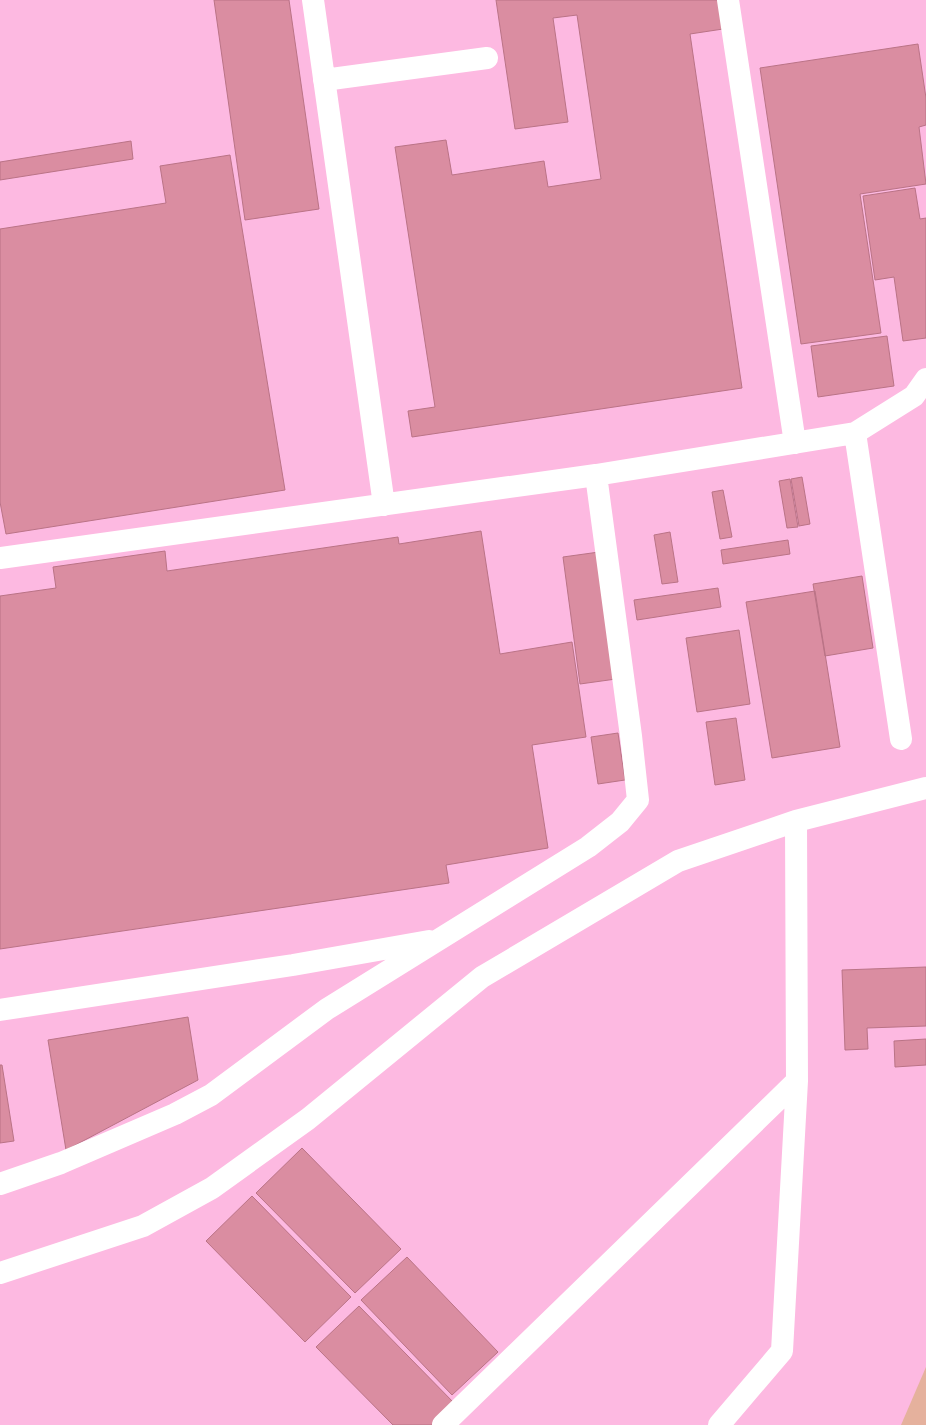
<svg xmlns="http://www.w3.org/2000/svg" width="926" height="1425" font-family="'PT Sans Narrow',sans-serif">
	<rect width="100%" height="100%" fill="#fdb9e1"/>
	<path fill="#e5b19d" d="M 926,1367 L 926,1425 L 901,1425 Z"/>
	<path fill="#da8da1" stroke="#ba7386" d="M 214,0 L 289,0 L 319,209 L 245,220 Z
		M 496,0 L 718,0 L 723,29 L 690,34 L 742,388 L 412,437 L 408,411 L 435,407 L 395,147 L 446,140 L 452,175 L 544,161 L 548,187 L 601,179 L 577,15 L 553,18 L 568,122 L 515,129 Z
		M 918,44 L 926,98 L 926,125 L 919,127 L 926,184 L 860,194 L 881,333 L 801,344 L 760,68 Z
		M 131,141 L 133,159 L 0,180 L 0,162 Z
		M 230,155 L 285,490 L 6,534 L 0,502 L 0,229 L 166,203 L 160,166 Z
		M 915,188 L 920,219 L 926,218 L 926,338 L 903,341 L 894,277 L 875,280 L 863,196 Z
		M 887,336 L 894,386 L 818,397 L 811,346 Z
		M 802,477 L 810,524 L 799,526 L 791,479 Z
		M 790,479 L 798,527 L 787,528 L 779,481 Z
		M 723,490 L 732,537 L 720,539 L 712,492 Z
		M 481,531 L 500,654 L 572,642 L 586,737 L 532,745 L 548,848 L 446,865 L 449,883 L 0,949 L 0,596 L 56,588 L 53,567 L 165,551 L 167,571 L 398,537 L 399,544 Z
		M 670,532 L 678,582 L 662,584 L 654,535 Z
		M 788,540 L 790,554 L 723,564 L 721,550 Z
		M 599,552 L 616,679 L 580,684 L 563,557 Z
		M 862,576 L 873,648 L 825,656 L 813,584 Z
		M 718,588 L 721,607 L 637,620 L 634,600 Z
		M 815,591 L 840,747 L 772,758 L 746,602 Z
		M 739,630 L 750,704 L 697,712 L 686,638 Z
		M 736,718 L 745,780 L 715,785 L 706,722 Z
		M 618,733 L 625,780 L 598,784 L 591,737 Z
		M 926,967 L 926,1026 L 867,1028 L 868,1049 L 845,1050 L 842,970 Z
		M 188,1017 L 198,1080 L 66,1150 L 48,1040 Z
		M 926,1039 L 926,1065 L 895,1067 L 894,1041 Z
		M 0,1065 L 2,1065 L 14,1141 L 0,1143 Z
		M 302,1148 L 401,1249 L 355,1293 L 256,1193 Z
		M 252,1196 L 351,1297 L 305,1342 L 206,1241 Z
		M 407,1257 L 498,1352 L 452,1395 L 361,1300 Z
		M 359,1306 L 456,1405 L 436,1425 L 393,1425 L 316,1347 Z"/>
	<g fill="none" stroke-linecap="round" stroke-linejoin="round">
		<path stroke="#fff" stroke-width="22" d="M 313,0 L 384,505
			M 728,0 L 795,443
			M 324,80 L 487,58
			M 855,433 L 901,739
			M 0,558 L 596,475 L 855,433 L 914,396 L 926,379
			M 0,1010 L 293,965 L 429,941
			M 0,1184 L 61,1163 L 175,1114 L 211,1095 L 327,1009 L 588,847 L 620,822 L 638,800 L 631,736 L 596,475
			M 0,1273 L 143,1226 L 212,1188 L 308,1119 L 482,977 L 678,861 L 796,821 L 926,788
			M 443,1425 L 797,1081
			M 719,1425 L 782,1351 L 797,1081 L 796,821"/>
	</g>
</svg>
